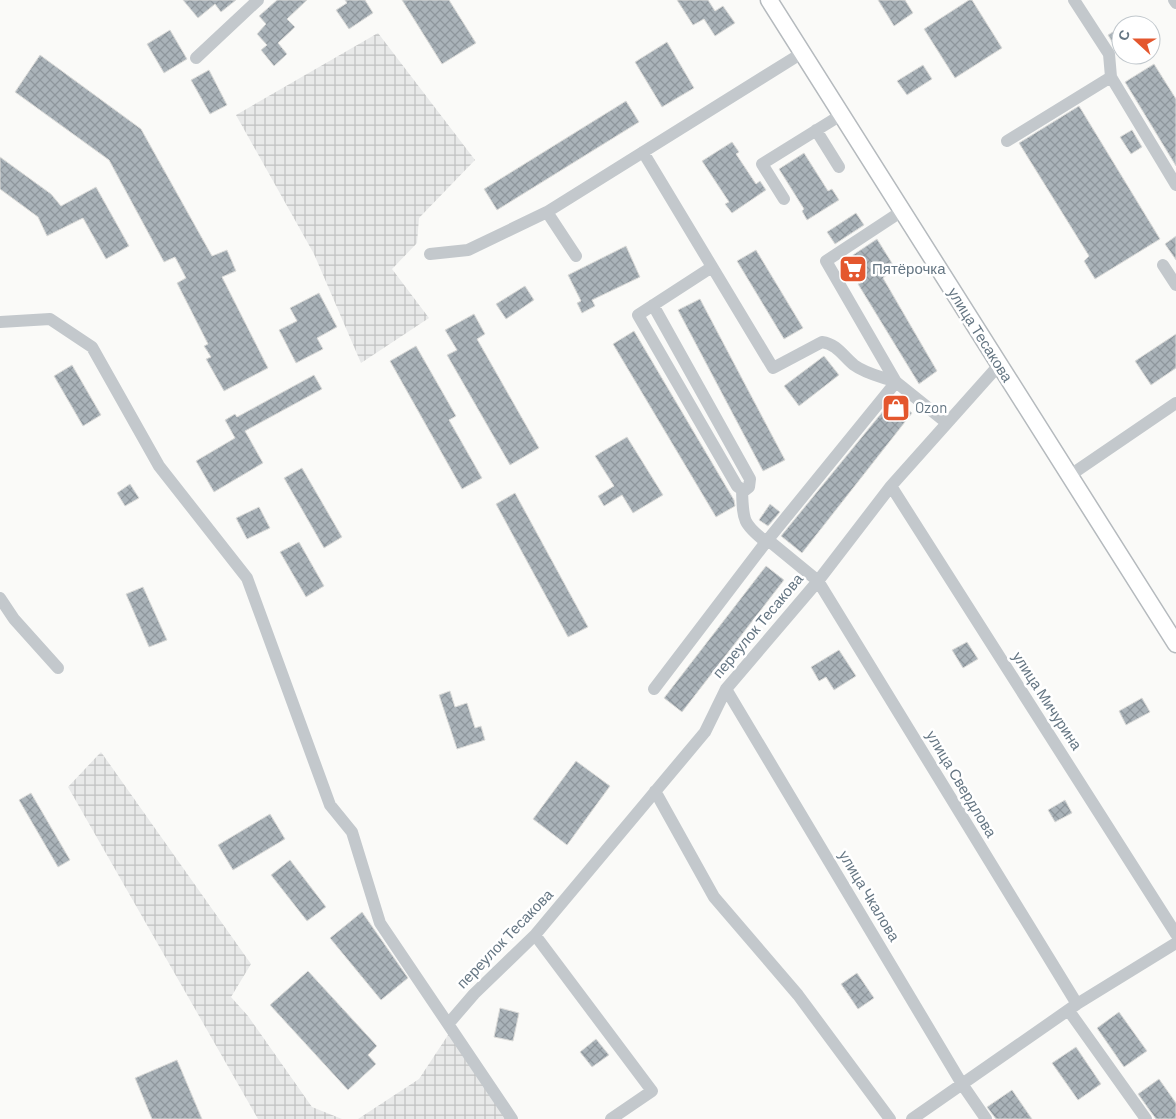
<svg xmlns="http://www.w3.org/2000/svg" width="1176" height="1119" font-family="Barlow,sans-serif">
	<defs>
		<pattern id="industrial-grid" width="8" height="8" patternUnits="userSpaceOnUse" patternTransform="scale(1.25)"><rect width="8" height="8" fill="#e8e9e9"/><path d="M0 4h8M4 0v8" fill="none" stroke="#c0c1c2"/></pattern>
		<pattern id="building-cross-hatch" width="8" height="8" patternUnits="userSpaceOnUse" patternTransform="scale(1.25)"><rect width="8" height="8" fill="#aab3b9"/><path d="M0 0l8 8M0 8l8-8" fill="none" stroke="#8e969c"/></pattern>
	</defs>
	<rect width="100%" height="100%" fill="#fafaf8"/>
	<path fill="url(#industrial-grid)" d="M 378,33 L 475,160 L 419,218 L 417,243 L 392,269 L 429,318 L 361,363 L 314,254 L 236,115 Z
		M 101,752 L 251,964 L 231,997 L 248,1016 L 312,1107 L 342,1119 L 258,1119 L 68,787 Z
		M 452,1029 L 511,1119 L 358,1119 L 419,1079 Z"/>
	<path fill="url(#building-cross-hatch)" stroke="#dcdcda" d="M 183,0 L 236,0 L 221,12 L 215,4 L 198,18 Z
		M 277,0 L 307,0 L 287,19 L 295,27 L 278,43 L 287,54 L 274,66 L 261,50 L 267,45 L 257,34 L 266,24 L 259,16 Z
		M 345,0 L 365,0 L 373,13 L 349,29 L 336,10 L 347,3 Z
		M 402,0 L 449,0 L 476,43 L 442,64 Z
		M 677,0 L 708,0 L 715,11 L 723,6 L 735,23 L 715,36 L 704,19 L 693,25 Z
		M 878,0 L 905,0 L 913,13 L 894,26 Z
		M 969,0 L 972,0 L 1002,48 L 955,78 L 924,29 Z
		M 1121,27 L 1121,41 L 1114,45 L 1108,35 Z
		M 170,30 L 187,59 L 164,73 L 147,44 Z
		M 667,42 L 694,88 L 662,107 L 635,62 Z
		M 40,55 L 141,129 L 212,256 L 227,250 L 236,271 L 222,277 L 268,368 L 224,391 L 206,359 L 211,357 L 204,346 L 208,344 L 177,283 L 186,278 L 175,257 L 164,262 L 109,160 L 15,92 Z
		M 1154,64 L 1176,99 L 1176,166 L 1125,82 Z
		M 923,65 L 932,79 L 907,95 L 897,81 Z
		M 209,70 L 227,105 L 210,114 L 191,80 Z
		M 626,101 L 639,122 L 497,210 L 484,189 Z
		M 1079,106 L 1160,239 L 1095,279 L 1084,261 L 1089,256 L 1019,143 Z
		M 1132,130 L 1142,147 L 1131,154 L 1120,137 Z
		M 732,142 L 739,152 L 736,154 L 756,184 L 760,181 L 766,190 L 732,213 L 725,204 L 729,202 L 702,161 Z
		M 804,153 L 828,191 L 832,189 L 839,200 L 807,220 L 802,211 L 804,209 L 779,169 Z
		M 0,157 L 51,194 L 61,206 L 96,187 L 129,246 L 106,259 L 83,218 L 47,236 L 38,217 L 0,189 Z
		M 856,213 L 864,225 L 835,244 L 827,232 Z
		M 1176,236 L 1176,260 L 1165,244 Z
		M 877,239 L 895,268 L 883,278 L 937,371 L 919,384 L 858,284 L 863,282 L 847,259 Z
		M 626,246 L 640,277 L 592,300 L 595,306 L 582,313 L 577,303 L 581,301 L 568,275 Z
		M 756,250 L 803,328 L 784,339 L 737,261 Z
		M 525,286 L 534,300 L 506,319 L 496,304 Z
		M 319,293 L 337,327 L 317,338 L 323,349 L 296,363 L 279,330 L 297,321 L 290,308 Z
		M 700,299 L 785,460 L 763,471 L 678,310 Z
		M 474,314 L 485,334 L 477,339 L 539,448 L 510,465 L 447,355 L 457,350 L 445,330 Z
		M 634,331 L 734,500 L 735,506 L 716,517 L 613,344 Z
		M 1176,334 L 1176,368 L 1151,385 L 1135,361 Z
		M 416,346 L 456,416 L 449,420 L 482,478 L 462,489 L 390,361 Z
		M 824,356 L 839,375 L 799,406 L 784,386 Z
		M 72,365 L 101,415 L 83,426 L 54,376 Z
		M 314,375 L 322,389 L 245,431 L 263,463 L 214,492 L 196,461 L 235,438 L 225,420 L 235,414 L 237,417 Z
		M 893,399 L 912,413 L 802,553 L 781,536 Z
		M 627,437 L 663,495 L 633,513 L 622,495 L 604,506 L 598,496 L 614,486 L 595,456 Z
		M 302,468 L 342,537 L 324,548 L 284,478 Z
		M 130,484 L 139,498 L 125,506 L 117,493 Z
		M 515,493 L 588,627 L 568,637 L 496,504 Z
		M 770,504 L 780,512 L 768,526 L 759,520 Z
		M 259,507 L 270,528 L 247,539 L 236,518 Z
		M 299,542 L 324,586 L 306,597 L 280,552 Z
		M 766,566 L 784,580 L 682,712 L 664,698 Z
		M 143,587 L 167,640 L 149,647 L 126,594 Z
		M 967,642 L 978,659 L 963,668 L 952,650 Z
		M 839,650 L 856,676 L 834,690 L 826,677 L 819,681 L 811,667 Z
		M 450,691 L 455,707 L 467,703 L 475,728 L 481,726 L 485,740 L 457,749 L 439,695 Z
		M 1142,698 L 1150,712 L 1126,725 L 1119,711 Z
		M 576,761 L 610,786 L 567,845 L 533,819 Z
		M 31,793 L 70,860 L 58,867 L 19,800 Z
		M 1065,800 L 1072,813 L 1055,822 L 1048,810 Z
		M 270,814 L 285,839 L 233,870 L 218,845 Z
		M 290,860 L 326,907 L 307,921 L 271,875 Z
		M 362,912 L 408,978 L 381,1000 L 330,938 Z
		M 308,971 L 377,1046 L 368,1055 L 376,1064 L 348,1090 L 270,1005 Z
		M 857,973 L 874,998 L 858,1009 L 841,984 Z
		M 500,1008 L 519,1013 L 513,1041 L 494,1037 Z
		M 1119,1012 L 1147,1051 L 1124,1067 L 1097,1028 Z
		M 596,1039 L 609,1055 L 592,1067 L 580,1052 Z
		M 1076,1047 L 1101,1084 L 1078,1100 L 1052,1063 Z
		M 177,1060 L 202,1119 L 152,1119 L 135,1078 Z
		M 1159,1079 L 1176,1103 L 1176,1119 L 1156,1119 L 1138,1094 Z
		M 1012,1090 L 1032,1119 L 996,1119 L 987,1107 Z"/>
	<g fill="none" stroke-linecap="round" stroke-linejoin="round">
		<defs>
			<path id="major" d="M 769,0 L 1176,644"/>
		</defs>
		<use href="#major" stroke="#b5babe" stroke-width="19"/>
		<path stroke="#c3c8cc" stroke-width="12" d="M 1174,0 L 1176,3
			M 196,58 L 258,0
			M 1111,77 L 1176,185
			M 816,130 L 839,167
			M 1007,141 L 1111,77 L 1109,54 L 1074,0
			M 643,152 L 773,368 L 822,342 C 837,344 843,356 854,365 C 866,374 882,377 896,382
			M 784,199 L 762,164 L 841,115
			M 547,212 L 576,256
			M 430,254 L 468,250 L 547,212 L 802,53
			M 1163,265 L 1176,285
			M 653,305 L 750,479 L 749,487 L 744,491 L 737,486 L 638,315 L 712,267
			M 0,322 L 50,319 L 92,347 L 159,466 L 247,578 L 330,805 L 352,832 L 380,923 L 512,1119
			M 896,382 L 826,261 L 902,211
			M 1069,476 L 1176,403
			M 891,486 L 1176,934
			M 742,489 C 743,520 742,523 766,542
			M 768,540 L 818,581 L 1077,1004
			M 0,598 L 14,619 L 58,668
			M 654,689 L 766,542 L 896,382 L 947,423
			M 726,689 L 962,1084 L 986,1119
			M 655,791 L 714,897 L 798,995 L 890,1119
			M 535,935 L 652,1091 L 611,1119
			M 1069,1011 L 1146,1119
			M 449,1023 L 474,994 L 535,935 L 705,732 L 726,689 L 818,581 L 891,486 L 999,365
			M 912,1119 L 1077,1004 L 1176,943"/>
		<use href="#major" stroke="#fff" stroke-width="16"/>
	</g>
	<defs>
		<symbol id="supermarket-square" viewBox="-11 -11 22 22"><rect x="-9" y="-9" width="18" height="18" rx="4" fill="#e4572e" stroke="#fff"/><path d="M-6-5.5h2.5l.6 2H6L4.5 2H-2.5L-4.4-4H-6ZM-1.5 3.2a1.3 1.3 0 1 0 .1 0ZM3 3.2a1.3 1.3 0 1 0 .1 0Z" fill="#fff"/></symbol>
		<symbol id="shop-square" viewBox="-11 -11 22 22"><rect x="-9" y="-9" width="18" height="18" rx="4" fill="#e4572e" stroke="#fff"/><path d="M-5-2.5h2.3a2.7 3.5 0 0 1 5.4 0H5L5.5 6h-11ZM-1.5-2.5h3a1.5 2.3 0 0 0-3 0Z" fill="#fff"/></symbol>
	</defs>
	<g fill-rule="evenodd">
		<use href="#supermarket-square" x="837" y="253" width="32" height="32"/>
		<use href="#shop-square" x="880" y="392" width="32" height="32"/>
	</g>
	<g text-anchor="middle" stroke-width="5" stroke-linejoin="round" paint-order="stroke">
		<g font-size="15" fill="#657683" stroke="#fff" text-anchor="start">
			<text x="872" y="274">Пятёрочка</text>
			<text x="915" y="413">Ozon</text>
		</g>
		<g font-size="15" fill="#657683" stroke="#fff">
			<text transform="translate(980 335) rotate(58)" y="5">улица Тесакова</text>
			<text transform="translate(758 626) rotate(-50)" y="5">переулок Тесакова</text>
			<text transform="translate(1047 701) rotate(57)" y="5">улица Мичурина</text>
			<text transform="translate(961 784) rotate(59)" y="5">улица Свердлова</text>
			<text transform="translate(869 896) rotate(59)" y="5">улица Чкалова</text>
			<text transform="translate(505 939) rotate(-46)" y="5">переулок Тесакова</text>
		</g>
	</g>
	<g transform="translate(1136 40) rotate(291)"><circle r="24" fill="#ffffff" stroke="#c1c8cd"/>
	<path d="M0-4L9 19L0 12L-9 19Z" fill="#e4572e"/>
	<text y="-8" font-size="14" font-weight="bold" text-anchor="middle" fill="#657683">С</text>
	</g>
</svg>
